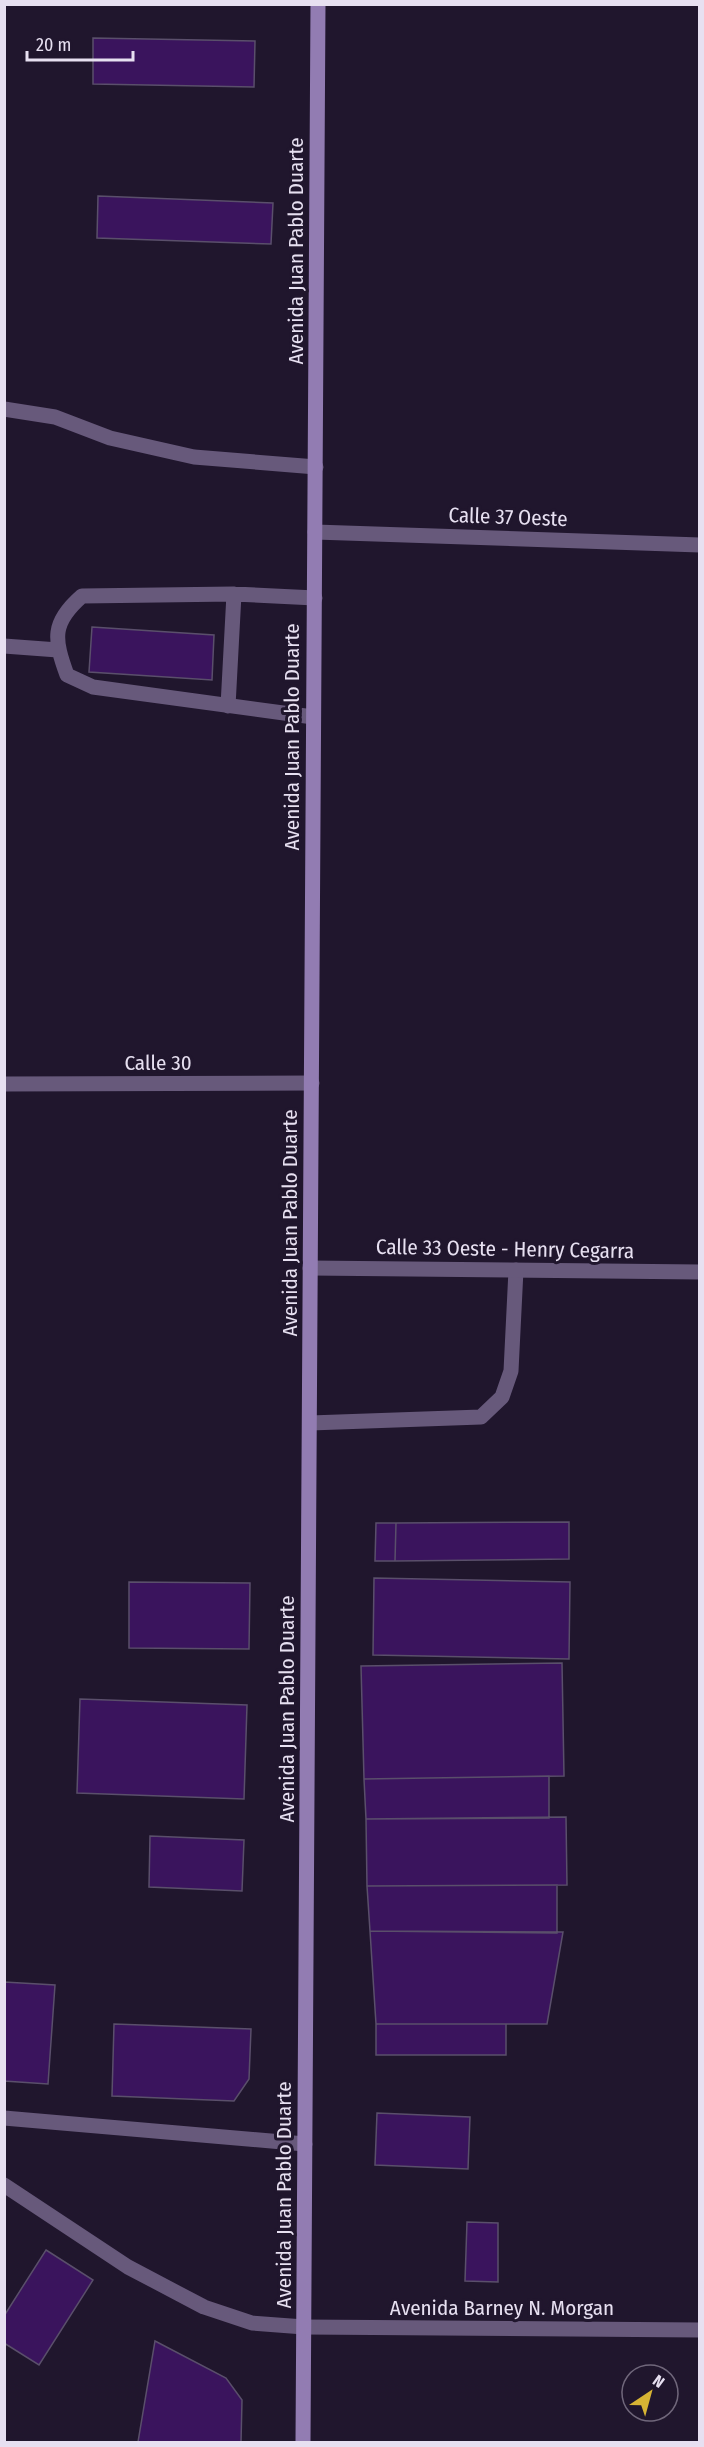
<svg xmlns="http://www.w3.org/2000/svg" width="704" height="2447" font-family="'Fira Sans Condensed',sans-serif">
	<rect width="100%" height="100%" fill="#20162d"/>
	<path fill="#3a145d" stroke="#5a4f6b" stroke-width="1.5" d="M 93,38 L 255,41 L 254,87 L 93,84 Z
		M 98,196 L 273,203 L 271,244 L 97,238 Z
		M 92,627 L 214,635 L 212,680 L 89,672 Z
		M 569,1522 L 569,1559 L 395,1561 L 396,1523 Z
		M 376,1523 L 396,1523 L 395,1561 L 375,1561 Z
		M 374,1578 L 570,1582 L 569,1659 L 373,1655 Z
		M 129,1582 L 250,1583 L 249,1649 L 129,1648 Z
		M 562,1663 L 564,1776 L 364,1779 L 361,1666 Z
		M 80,1699 L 247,1705 L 244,1799 L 77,1793 Z
		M 549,1776 L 549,1818 L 366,1819 L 364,1779 Z
		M 566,1817 L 567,1885 L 367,1886 L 366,1819 Z
		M 150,1836 L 244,1840 L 242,1891 L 149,1887 Z
		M 557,1885 L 557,1933 L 370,1931 L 367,1886 Z
		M 370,1931 L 563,1932 L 547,2024 L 376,2024 Z
		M 4,1982 L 55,1985 L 48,2084 L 4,2081 Z
		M 114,2024 L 251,2029 L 249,2079 L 234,2101 L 112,2096 Z
		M 376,2024 L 506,2024 L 506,2055 L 376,2055 Z
		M 377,2113 L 470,2117 L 468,2169 L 375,2165 Z
		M 467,2222 L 498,2223 L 498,2282 L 465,2281 Z
		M 46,2250 L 93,2280 L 39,2365 L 4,2343 L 4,2316 Z
		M 155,2341 L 226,2378 L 242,2400 L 241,2442 L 138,2442 Z"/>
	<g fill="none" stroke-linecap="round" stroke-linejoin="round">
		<path stroke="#67597b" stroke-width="15" d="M 4,646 L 58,650
			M 228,706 L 234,594
			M 313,717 L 93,687 L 67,675 C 54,639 51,623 82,596 L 234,594 L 315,598
			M 310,1423 L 481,1417 L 502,1397 L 511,1371 L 516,1270"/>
		<path stroke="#67597b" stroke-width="15" d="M 4,409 L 55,417 L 110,438 L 194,457 L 316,467
			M 315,532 L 700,545
			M 4,1084 L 312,1083
			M 310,1268 L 700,1272
			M 4,2118 L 305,2144
			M 4,2185 L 128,2267 L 204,2307 L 252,2323 L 304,2327"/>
		<path stroke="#67597b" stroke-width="15" d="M 304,2327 L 700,2330"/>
		<path stroke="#927cb2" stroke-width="15" d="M 303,2442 L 318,4"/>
	</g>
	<g text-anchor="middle" stroke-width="6" stroke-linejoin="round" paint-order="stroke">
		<g font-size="21" fill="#e7e0f1" stroke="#20162d">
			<text transform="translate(296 251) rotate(-90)" y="7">Avenida Juan Pablo Duarte</text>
			<text transform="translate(508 517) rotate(2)" y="7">Calle 37 Oeste</text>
			<text transform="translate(292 737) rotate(-90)" y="7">Avenida Juan Pablo Duarte</text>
			<text x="158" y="1070">Calle 30</text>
			<text transform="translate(290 1223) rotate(-90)" y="7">Avenida Juan Pablo Duarte</text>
			<text transform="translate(505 1249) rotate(1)" y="7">Calle 33 Oeste - Henry Cegarra</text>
			<text transform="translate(287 1709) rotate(-90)" y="7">Avenida Juan Pablo Duarte</text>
			<text transform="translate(284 2195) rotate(-90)" y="7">Avenida Juan Pablo Duarte</text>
			<text x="502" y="2315">Avenida Barney N. Morgan</text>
		</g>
	</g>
	<rect width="704" height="2447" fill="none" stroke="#e7e0f1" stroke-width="12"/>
	<g transform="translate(650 2393) rotate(36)"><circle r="28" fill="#20162d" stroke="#70677b" stroke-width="1.5"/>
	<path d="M0-4.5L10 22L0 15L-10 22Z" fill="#d7b434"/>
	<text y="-9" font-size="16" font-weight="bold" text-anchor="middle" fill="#e7e0f1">N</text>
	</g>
	<path d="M27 51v9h106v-9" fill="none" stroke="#e7e0f1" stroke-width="3"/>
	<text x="36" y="51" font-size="18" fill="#e7e0f1" stroke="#20162d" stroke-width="4.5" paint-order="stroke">20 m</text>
</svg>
